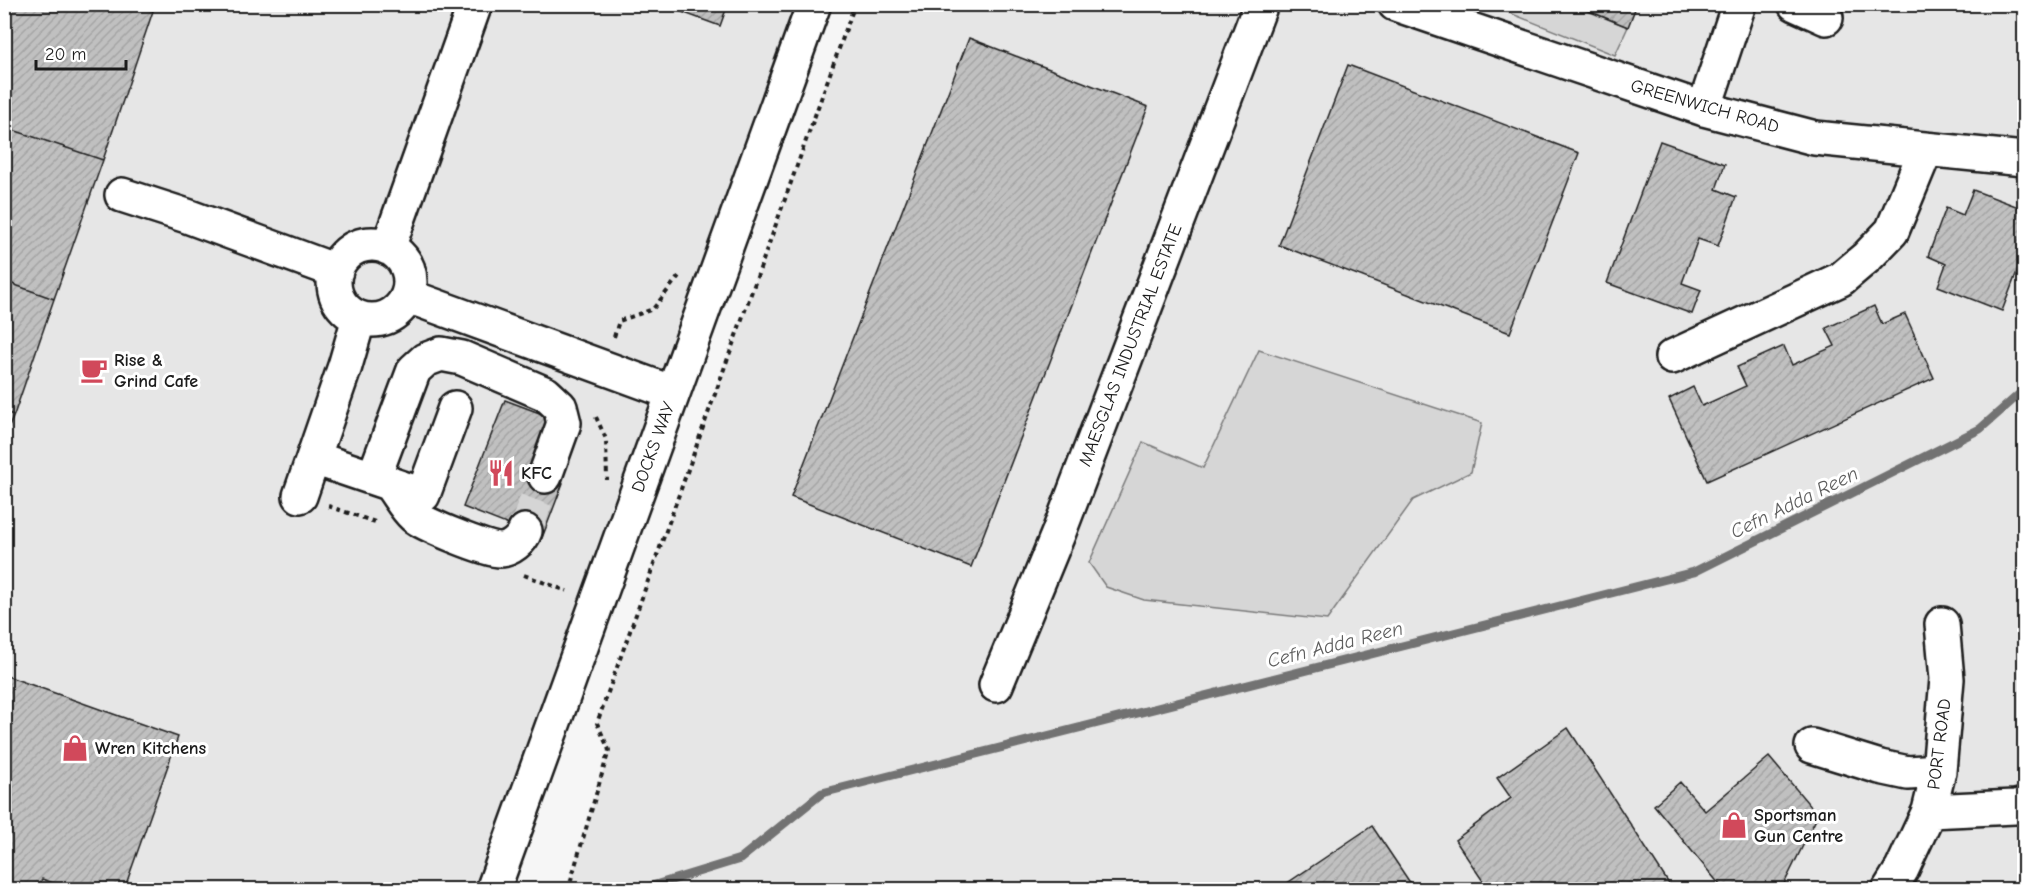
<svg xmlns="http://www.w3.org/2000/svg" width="2029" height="894" font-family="'Comic Neue',sans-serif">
	<defs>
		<pattern id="building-hatch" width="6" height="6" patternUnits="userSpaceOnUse" patternTransform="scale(1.5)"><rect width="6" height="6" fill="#c0c0c0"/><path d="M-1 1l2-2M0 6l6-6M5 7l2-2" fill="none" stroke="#a4a4a4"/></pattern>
	</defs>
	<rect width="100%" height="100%" fill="#f6f6f6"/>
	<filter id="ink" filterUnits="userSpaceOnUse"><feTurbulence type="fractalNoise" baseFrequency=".0167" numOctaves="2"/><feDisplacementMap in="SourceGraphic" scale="12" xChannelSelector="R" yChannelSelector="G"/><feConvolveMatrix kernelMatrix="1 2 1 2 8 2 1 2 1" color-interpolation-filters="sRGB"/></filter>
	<g filter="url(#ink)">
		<path fill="#e6e6e6" d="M 5,5 L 814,5 L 493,889 L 5,890 Z
			M 855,5 L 2024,5 L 2024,889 L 568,890 L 609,750 L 597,723 Z"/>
		<path fill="#d6d6d6" stroke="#797979" stroke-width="1.5" d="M 1490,5 L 1572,5 L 1628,27 L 1615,55 Z
			M 1259,350 L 1482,423 L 1471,472 L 1413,500 L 1327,620 L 1144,600 L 1106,587 L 1089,563 L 1143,442 L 1203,468 Z"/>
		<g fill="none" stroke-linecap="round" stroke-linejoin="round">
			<path stroke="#727272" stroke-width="9" d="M 639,890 L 740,859 L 822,793 L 1694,572 L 1980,429 L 2024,390"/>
		</g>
		<path fill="url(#building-hatch)" stroke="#1c1c1c" stroke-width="1.5" d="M 4,4 L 136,4 L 153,11 L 103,160 L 4,127 Z
			M 136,4 L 156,4 L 153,11 Z
			M 660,4 L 728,4 L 720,26 Z
			M 1572,4 L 1637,4 L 1628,27 Z
			M 969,38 L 1148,107 L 971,567 L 791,497 Z
			M 1348,65 L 1579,153 L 1510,333 L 1279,245 Z
			M 4,127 L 103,160 L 54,299 L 4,281 Z
			M 1660,141 L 1725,164 L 1716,189 L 1736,197 L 1718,246 L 1698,239 L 1682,283 L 1701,290 L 1692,314 L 1607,283 Z
			M 1973,190 L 2024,209 L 2024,253 L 2002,311 L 1938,286 L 1946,264 L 1928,256 L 1946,208 L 1963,215 Z
			M 4,281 L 54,299 L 14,415 L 4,412 Z
			M 1874,306 L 1882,324 L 1905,314 L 1934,378 L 1707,481 L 1669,399 L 1693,387 L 1702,406 L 1746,386 L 1737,367 L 1784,346 L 1792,365 L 1835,346 L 1826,328 Z
			M 505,400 L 558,420 L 537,473 L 563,483 L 542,538 L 463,507 Z
			M 4,412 L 14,415 L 4,439 Z
			M 4,675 L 178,737 L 124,890 L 73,890 L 42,879 L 38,890 L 4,890 Z
			M 1568,728 L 1673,890 L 1489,890 L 1455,840 L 1511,798 L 1497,778 Z
			M 1769,757 L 1818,815 L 1781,890 L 1724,890 L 1654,805 L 1680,782 L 1705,811 Z
			M 1372,826 L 1415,890 L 1277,890 Z"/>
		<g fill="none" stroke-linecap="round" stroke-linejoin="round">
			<path stroke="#d5d5d5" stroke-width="33" stroke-dasharray="33 16" stroke-linecap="butt" d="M 525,531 L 545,476"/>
			<defs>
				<path id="minor" d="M 1395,4 L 1704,109 L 1815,138 L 2024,159
					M 1795,4 L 1826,18
					M 1704,109 L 1739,4
					M 122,195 L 187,216 L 336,271
					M334 282a38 38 0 1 1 76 0a38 38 0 1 1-76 0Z
					M 388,248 L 475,4
					M 408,296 L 673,393
					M 1672,357 L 1841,279 L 1867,257 L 1892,231 L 1926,149
					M 314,458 L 423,495 L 455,408
					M 374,477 L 414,370 L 425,360 L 441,354 L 462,358 L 546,394 L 560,407 L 564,423 L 545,476
					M 389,483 C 397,493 405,508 414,516 C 423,524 489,551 500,550 C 510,550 522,540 525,531
					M 300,496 L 345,366 L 359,318
					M 996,685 L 1059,532 L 1261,4
					M 1812,746 L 1880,767 L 1908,773 L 1939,771
					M 1929,811 L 2015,807 L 2024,805
					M 493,890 L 814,4
					M 1889,890 L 1902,869 L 1929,811 L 1939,771 L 1947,679 L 1942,624"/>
			</defs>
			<use href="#minor" stroke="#1c1c1c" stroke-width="38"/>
			<path stroke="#1c1c1c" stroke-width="4" stroke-dasharray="4.5 4.5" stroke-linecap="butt" d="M 614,337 L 619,321 L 653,309 L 679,276
				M 596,417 L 606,439 L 607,480
				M 328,506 L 378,523
				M 524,575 L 567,591
				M 568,890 L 609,750 L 597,723 L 855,4"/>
			<use href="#minor" stroke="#fff" stroke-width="33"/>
		</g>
	</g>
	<defs>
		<symbol id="cafe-bare" viewBox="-9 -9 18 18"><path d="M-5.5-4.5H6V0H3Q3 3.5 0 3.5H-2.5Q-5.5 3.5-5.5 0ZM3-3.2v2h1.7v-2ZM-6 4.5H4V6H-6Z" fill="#d1495b" stroke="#fff" stroke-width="2.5" paint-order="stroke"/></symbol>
		<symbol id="restaurant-bare" viewBox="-9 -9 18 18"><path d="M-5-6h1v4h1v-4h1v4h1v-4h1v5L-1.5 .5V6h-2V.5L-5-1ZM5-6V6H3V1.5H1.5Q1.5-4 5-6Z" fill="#d1495b" stroke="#fff" stroke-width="2.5" paint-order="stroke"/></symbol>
		<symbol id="shop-bare" viewBox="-9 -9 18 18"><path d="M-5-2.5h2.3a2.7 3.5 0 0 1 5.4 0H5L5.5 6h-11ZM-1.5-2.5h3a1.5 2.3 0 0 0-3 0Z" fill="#d1495b" stroke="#fff" stroke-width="2.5" paint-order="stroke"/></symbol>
	</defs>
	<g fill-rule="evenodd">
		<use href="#cafe-bare" x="75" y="351" width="38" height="38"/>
		<use href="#restaurant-bare" x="482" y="454" width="38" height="38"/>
		<use href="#shop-bare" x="56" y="729" width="38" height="38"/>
		<use href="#shop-bare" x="1715" y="806" width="38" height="38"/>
	</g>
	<g text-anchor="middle" stroke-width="6" stroke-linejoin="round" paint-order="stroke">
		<g font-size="18" fill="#1c1c1c" stroke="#fff">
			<text transform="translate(1705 106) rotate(16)" y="6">GREENWICH ROAD</text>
			<text transform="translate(1130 345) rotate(-69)" y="6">MAESGLAS INDUSTRIAL ESTATE</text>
			<text transform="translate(653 447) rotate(-70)" y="6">DOCKS WAY</text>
			<text transform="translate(1939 744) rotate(-83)" y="6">PORT ROAD</text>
		</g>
		<g font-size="18" font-weight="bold" fill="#1c1c1c" stroke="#fff" text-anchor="start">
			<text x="114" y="366">Rise &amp;<tspan x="114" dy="21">Grind Cafe</tspan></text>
			<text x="521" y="479">KFC</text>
			<text x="95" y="754">Wren Kitchens</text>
			<text x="1754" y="821">Sportsman<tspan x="1754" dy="21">Gun Centre</tspan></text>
		</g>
		<g font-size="20" font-style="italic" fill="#5d5d5d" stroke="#fff">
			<text transform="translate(1794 502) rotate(-26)" y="7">Cefn Adda Reen</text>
			<text transform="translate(1335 644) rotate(-14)" y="7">Cefn Adda Reen</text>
		</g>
	</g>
	<rect width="2029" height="894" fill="none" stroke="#fff" stroke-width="24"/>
	<rect x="12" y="12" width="2005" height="870" fill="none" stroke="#1c1c1c" stroke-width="2" filter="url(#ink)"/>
	<path d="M36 60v9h90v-9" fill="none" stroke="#1c1c1c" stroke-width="3"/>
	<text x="45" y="60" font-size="18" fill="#1c1c1c" stroke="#ffffff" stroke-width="4.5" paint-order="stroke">20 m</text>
</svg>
